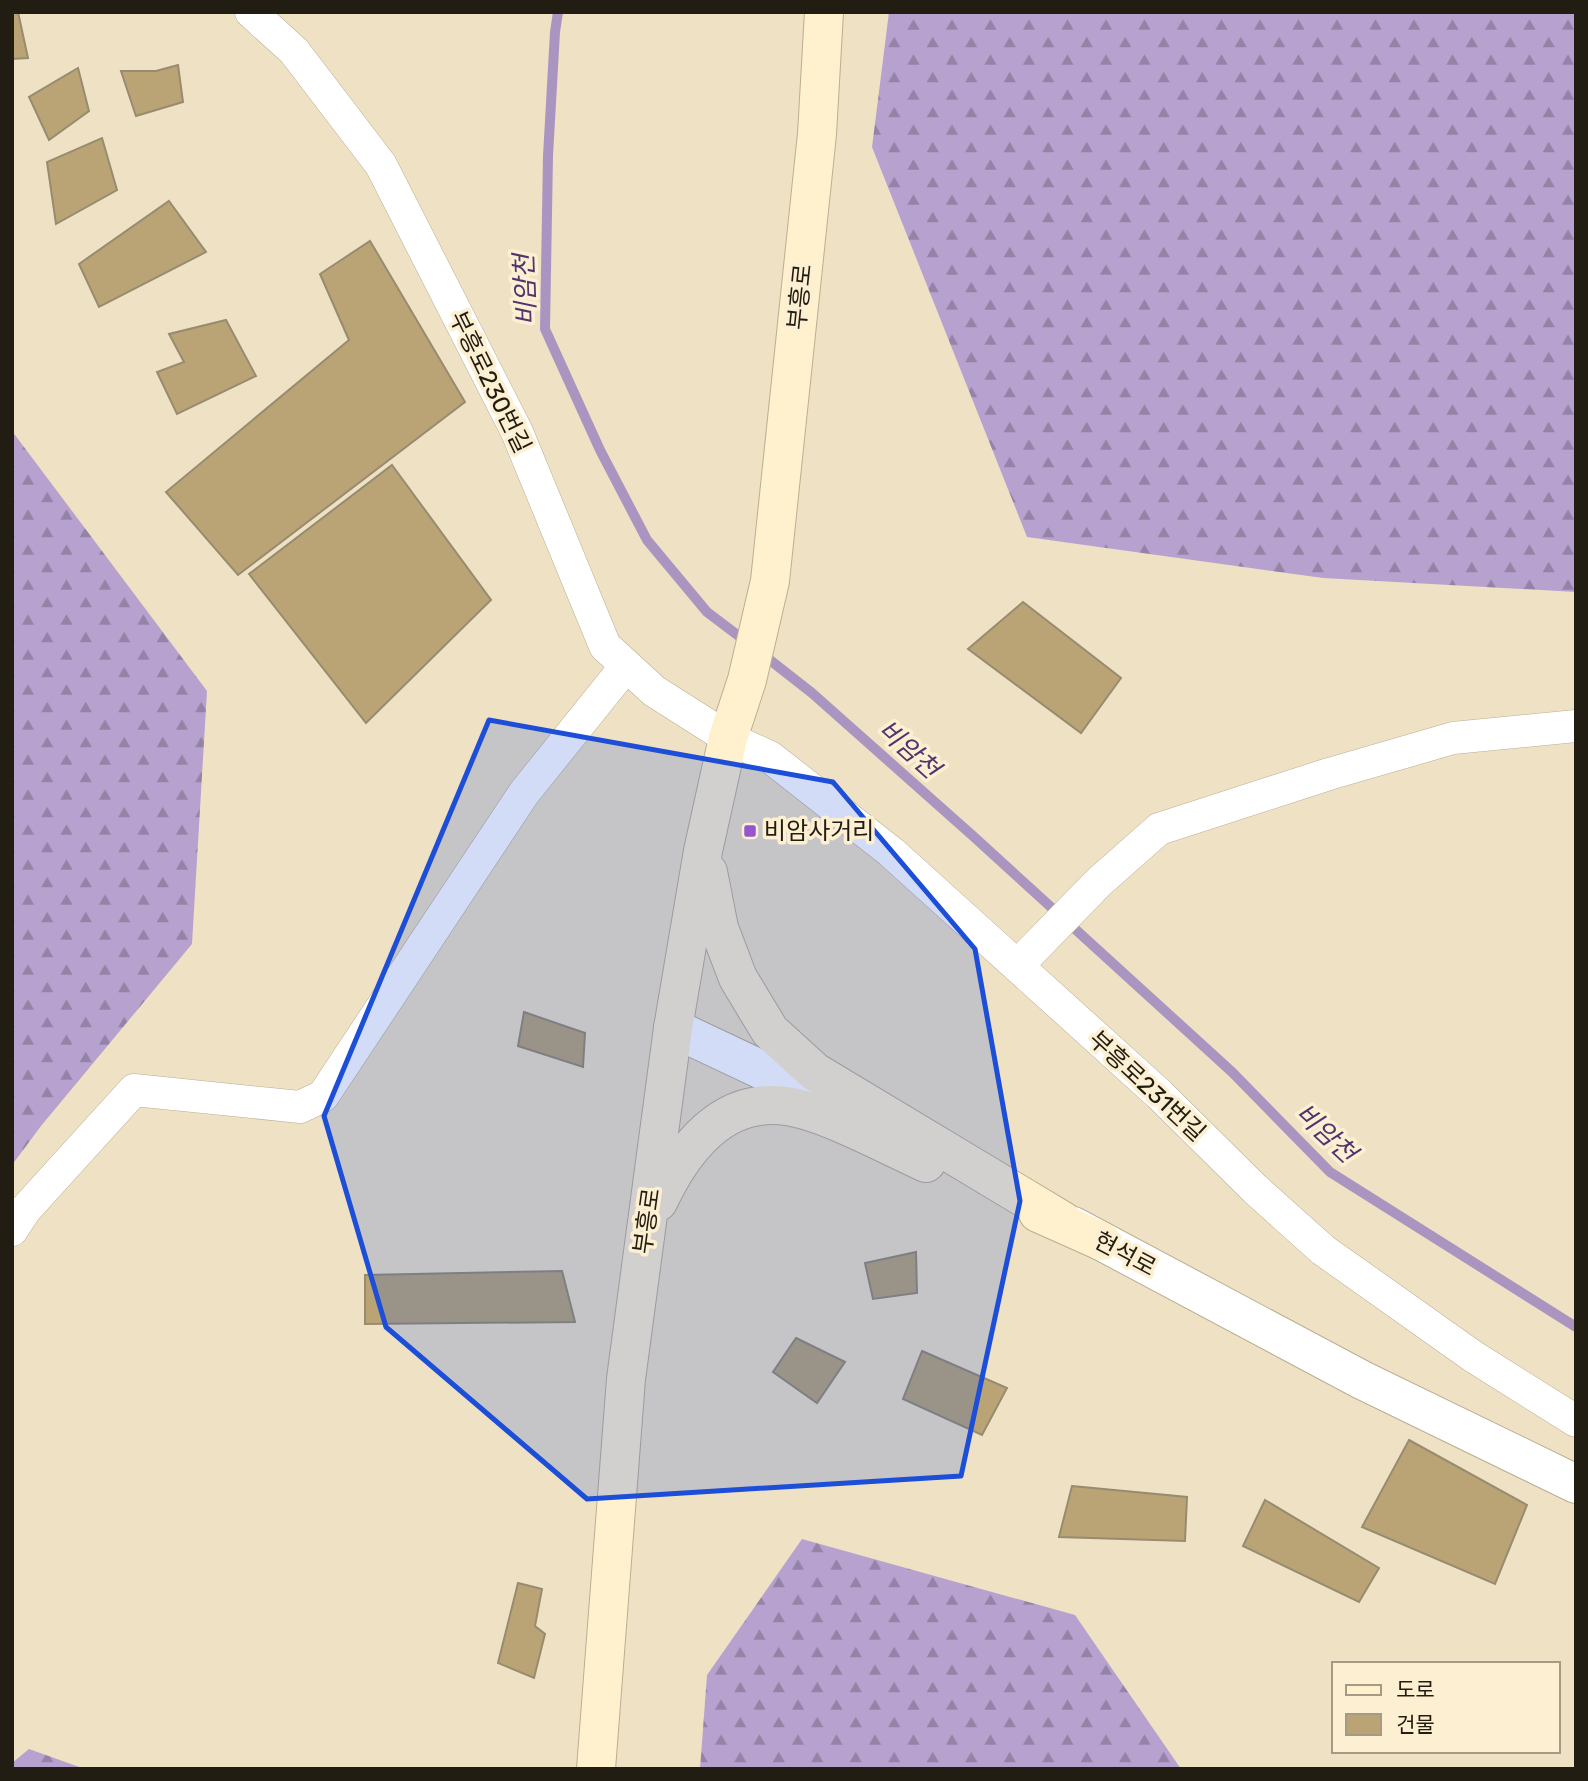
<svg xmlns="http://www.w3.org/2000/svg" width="1588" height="1781" font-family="Rubik,'Noto Sans KR',sans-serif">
	<defs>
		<pattern id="forest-firs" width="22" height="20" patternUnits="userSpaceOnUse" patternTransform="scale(1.75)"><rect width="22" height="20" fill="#b7a2cf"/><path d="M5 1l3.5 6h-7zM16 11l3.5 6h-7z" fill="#9483a7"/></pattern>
	</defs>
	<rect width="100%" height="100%" fill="#efe1c4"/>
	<path fill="url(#forest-firs)" d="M 889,12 L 1576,12 L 1576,592 L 1323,578 L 1027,537 L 872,147 Z
		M 12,431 L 207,691 L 192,944 L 41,1126 L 12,1165 Z
		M 802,1539 L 1075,1615 L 1181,1769 L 700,1769 L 707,1675 Z
		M 29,1749 L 85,1769 L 12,1769 L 12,1763 Z"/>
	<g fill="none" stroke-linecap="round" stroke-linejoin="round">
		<path stroke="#aa95c1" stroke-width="10" d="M 558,12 L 555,32 L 548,156 L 545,329 L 600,450 L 647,540 L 707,612 L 748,643
			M 761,653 L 812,693 L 973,836 L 1232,1072 L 1330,1172 L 1576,1327"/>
	</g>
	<path fill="#baa475" stroke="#978b70" stroke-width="2" d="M 12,12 L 18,12 L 28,58 L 12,59 Z
		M 178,65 L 183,102 L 136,116 L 121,71 L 156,71 Z
		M 78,68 L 89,111 L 49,140 L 29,97 Z
		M 102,138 L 117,190 L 56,224 L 47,162 Z
		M 169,201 L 206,252 L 99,307 L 79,264 Z
		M 370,241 L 465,402 L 238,575 L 166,492 L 349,340 L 320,274 Z
		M 226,320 L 256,376 L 177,414 L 157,372 L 184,362 L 169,334 Z
		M 392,465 L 491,600 L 366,723 L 249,574 Z
		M 1023,602 L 1121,678 L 1081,733 L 968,649 Z
		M 524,1012 L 585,1033 L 583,1067 L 518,1046 Z
		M 916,1252 L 917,1293 L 873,1299 L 865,1263 Z
		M 562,1271 L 575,1322 L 365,1324 L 365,1275 Z
		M 796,1338 L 845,1362 L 817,1403 L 773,1372 Z
		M 922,1351 L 1007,1388 L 982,1435 L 903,1399 Z
		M 1409,1440 L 1527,1505 L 1495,1584 L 1362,1527 Z
		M 1072,1486 L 1187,1497 L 1185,1541 L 1059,1537 Z
		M 1265,1500 L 1379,1568 L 1359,1602 L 1243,1546 Z
		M 518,1583 L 542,1589 L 535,1626 L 545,1634 L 534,1678 L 498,1663 Z"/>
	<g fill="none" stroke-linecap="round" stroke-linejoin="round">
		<defs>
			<path id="minor" d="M 251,12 L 294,51 L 381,165 L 517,432 L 605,646 L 654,691 L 728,738 L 770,757 L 891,852 L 1159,1094 L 1255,1189 L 1323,1250 L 1474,1357 L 1576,1421
				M 1017,966 L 1099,882 L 1159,829 L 1329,774 L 1453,738 L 1576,726
				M 12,1230 L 25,1210 L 134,1090 L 300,1107 L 323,1096 L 524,793 L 626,666"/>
			<path id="tertiary" d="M 673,1028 L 851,1112
				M 1073,1226 L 1362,1380 L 1576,1484"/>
			<path id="secondary" d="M 708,872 L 719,928 L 738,978 L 770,1031 L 815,1072 L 1063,1221
				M 658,1202 C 682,1151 721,1097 786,1106 C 827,1112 886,1145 926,1163
				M 1038,1213 L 1101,1241
				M 596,1769 L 626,1379 L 673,1028 L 703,851 L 728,738 L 747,680 L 770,581 L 817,134 L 824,12"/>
		</defs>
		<use href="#minor" stroke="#bbae92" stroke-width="33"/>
		<use href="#tertiary" stroke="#bbae92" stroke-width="40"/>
		<use href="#secondary" stroke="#bbae92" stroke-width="40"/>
		<use href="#minor" stroke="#fff" stroke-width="32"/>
		<use href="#tertiary" stroke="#fff" stroke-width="38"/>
		<use href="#secondary" stroke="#fff0ce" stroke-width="38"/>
	</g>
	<path fill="#1d4ed8" fill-opacity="0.2" stroke="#1d4ed8" stroke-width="5" stroke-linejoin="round" d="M 489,720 L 833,782 L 975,949 L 1020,1201 L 961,1476 L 587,1499 L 386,1327 L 324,1116 Z"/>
	<rect fill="#9456cc" stroke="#fdefd1" stroke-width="2.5" x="743" y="824" width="14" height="14" rx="3.5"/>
	<g text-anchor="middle" stroke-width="7" stroke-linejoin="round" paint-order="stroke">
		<g font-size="24" fill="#221d12" stroke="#fdefd1">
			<text transform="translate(800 297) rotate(-84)" y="8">부흥로</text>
			<text transform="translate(490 382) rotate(64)" y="8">부흥로230번길</text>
			<text transform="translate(1147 1086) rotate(43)" y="8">부흥로231번길</text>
			<text transform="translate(647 1221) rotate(-82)" y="8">부흥로</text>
			<text transform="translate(1125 1254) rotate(28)" y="8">현석로</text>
		</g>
		<g font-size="24" fill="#221d12" stroke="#fdefd1" text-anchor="start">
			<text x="764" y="839">비암사거리</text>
		</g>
		<g font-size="26" font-style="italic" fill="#51346d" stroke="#fdefd1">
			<text transform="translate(525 290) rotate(-92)" y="9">비암천</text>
			<text transform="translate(909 749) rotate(42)" y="9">비암천</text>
			<text transform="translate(1326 1133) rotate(43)" y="9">비암천</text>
		</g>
	</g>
	<rect width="1588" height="1781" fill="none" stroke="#221d12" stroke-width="28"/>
	<rect x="1332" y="1662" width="228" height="91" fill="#fdefd1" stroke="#a59b85" stroke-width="2"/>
	<rect x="1346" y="1685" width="35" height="10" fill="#fff0ce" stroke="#a59b85" stroke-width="2"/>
	<text x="1396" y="1697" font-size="21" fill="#221d12">도로</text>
	<rect x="1346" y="1714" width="35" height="21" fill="#baa475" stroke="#a59b85" stroke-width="2"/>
	<text x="1396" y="1732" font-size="21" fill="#221d12">건물</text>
</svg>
